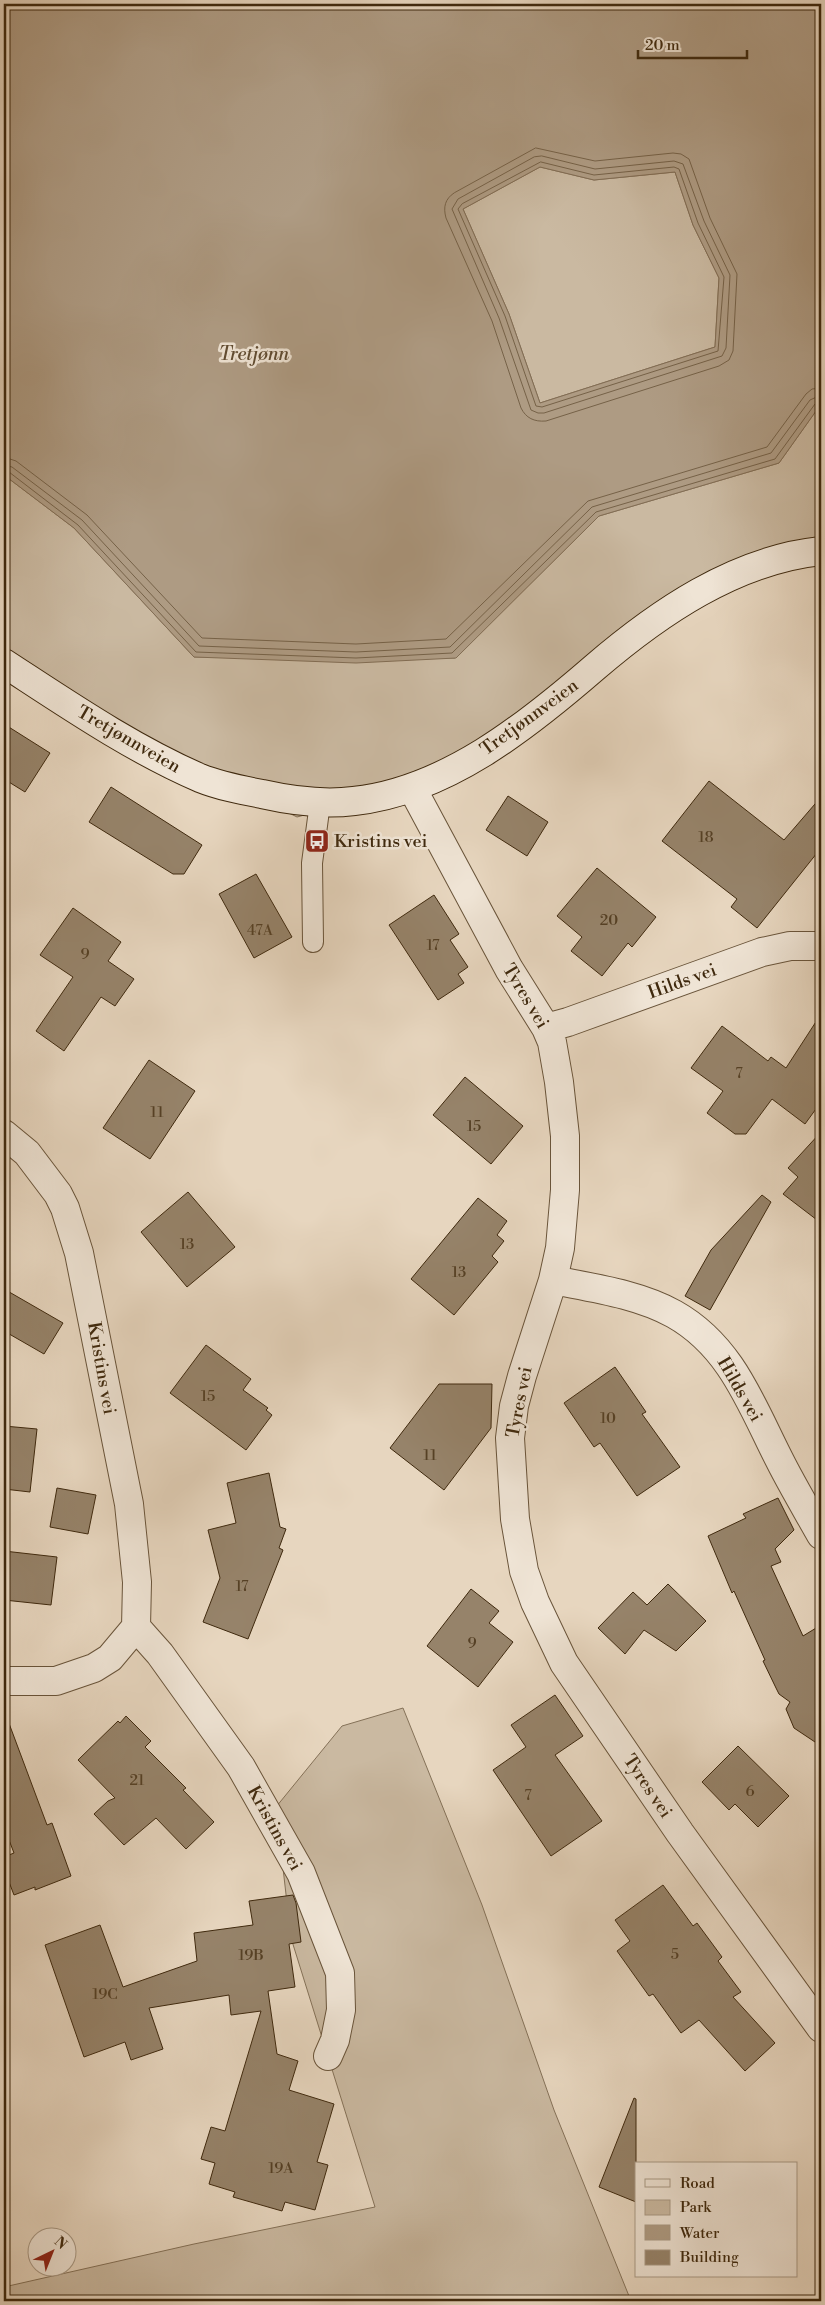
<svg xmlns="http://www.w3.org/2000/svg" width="825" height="2305" font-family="'Libre Bodoni',serif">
	<rect width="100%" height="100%" fill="#e7d6bf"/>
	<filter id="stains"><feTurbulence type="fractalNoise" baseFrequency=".004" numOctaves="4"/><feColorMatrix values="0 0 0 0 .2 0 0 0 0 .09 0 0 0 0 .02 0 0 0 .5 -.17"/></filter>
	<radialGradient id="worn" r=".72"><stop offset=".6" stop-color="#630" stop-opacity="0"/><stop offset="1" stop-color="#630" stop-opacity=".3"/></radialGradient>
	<path fill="#cab9a1" stroke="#847158" d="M 540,167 L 594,180 L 675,172 L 693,225 L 719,278 L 715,347 L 540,403 L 509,314 L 463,209 Z
		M 821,404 L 821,545 L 606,647 L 442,778 L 297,817 L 103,721 L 4,660 L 4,475 L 74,528 L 194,657 L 455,658 L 599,516 L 779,463 Z
		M 403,1708 L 482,1905 L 554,2110 L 631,2301 L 4,2301 L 4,2287 L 194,2244 L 375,2207 L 291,1938 L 276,1807 L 342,1726 Z"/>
	<path fill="#ae9b83" stroke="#826d54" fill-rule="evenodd" d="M 4,4 L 821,4 L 821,404 L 779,463 L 599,516 L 456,658 L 356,663 L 194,657 L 74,528 L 4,475 ZM 540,167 L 594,180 L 675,172 L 693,225 L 719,278 L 715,347 L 540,403 L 509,314 L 463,209 Z"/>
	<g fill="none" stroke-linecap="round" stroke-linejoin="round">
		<path stroke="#766248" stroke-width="1" d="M 536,148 L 595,161 L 673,153 L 681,154 L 689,159 L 710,218 L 737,274 L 733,351 L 729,360 L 719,366 L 546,421 C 534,422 526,418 521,408 L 492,321 L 446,218 C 443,207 445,199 454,193 Z
			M 542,156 L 595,169 L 674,161 L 683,164 L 704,221 L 730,275 L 726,348 L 722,356 L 544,413 L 538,413 L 531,410 L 499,318 L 452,209 L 458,199 L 534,157 Z
			M 541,162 L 594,175 L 674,167 L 679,169 L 698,223 L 724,277 L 718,351 L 542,407 L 536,406 L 505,316 L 458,209 L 462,204 Z
			M 4,457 L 16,461 L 87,515 L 202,638 L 356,644 L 446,639 L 588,501 L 767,447 L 806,394 L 812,389 L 821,388
			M 4,465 L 12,467 L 82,520 L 199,646 L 356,652 L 450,647 L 592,507 L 771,453 L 810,400 L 821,395
			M 4,471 L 9,472 L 78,525 L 196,652 L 356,658 L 452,653 L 596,512 L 775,459 L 815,404 L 821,402"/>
	</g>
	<path fill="#96836a" stroke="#3f290e" d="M 4,724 L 50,753 L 25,792 L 4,779 Z
		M 709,781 L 784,840 L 821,797 L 821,848 L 757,928 L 731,907 L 737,899 L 662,841 Z
		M 111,787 L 202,845 L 184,874 L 173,874 L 89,822 Z
		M 508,796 L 548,822 L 527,856 L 486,830 Z
		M 597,868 L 656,917 L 632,947 L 628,943 L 602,976 L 571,951 L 582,937 L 557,916 Z
		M 256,874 L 292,937 L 254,958 L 219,894 Z
		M 434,895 L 459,934 L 450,940 L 468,967 L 458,974 L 464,983 L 438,1000 L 389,925 Z
		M 73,908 L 121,942 L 108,961 L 134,979 L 115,1006 L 101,997 L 64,1051 L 36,1031 L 73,977 L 40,955 Z
		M 821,1014 L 821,1102 L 805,1124 L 772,1099 L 746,1134 L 735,1134 L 707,1113 L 723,1091 L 691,1068 L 722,1026 L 768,1061 L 771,1057 L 786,1068 Z
		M 149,1060 L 195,1091 L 150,1159 L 103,1128 Z
		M 465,1077 L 523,1126 L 491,1164 L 433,1115 Z
		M 821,1132 L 821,1223 L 783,1194 L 798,1177 L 788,1168 Z
		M 188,1192 L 235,1247 L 187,1287 L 141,1232 Z
		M 762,1195 L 771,1202 L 710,1310 L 685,1296 L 711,1250 Z
		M 478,1198 L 507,1221 L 497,1235 L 504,1241 L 492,1256 L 498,1262 L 454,1315 L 411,1279 Z
		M 4,1289 L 63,1323 L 44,1354 L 4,1331 Z
		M 206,1345 L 251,1379 L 243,1390 L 268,1408 L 266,1410 L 272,1415 L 246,1450 L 170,1393 Z
		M 615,1367 L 646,1412 L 642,1414 L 680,1467 L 637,1496 L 600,1443 L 594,1447 L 564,1403 Z
		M 439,1384 L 492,1384 L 491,1428 L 444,1490 L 390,1448 Z
		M 4,1426 L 37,1429 L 30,1492 L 4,1489 Z
		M 269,1473 L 280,1527 L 286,1529 L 279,1548 L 283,1550 L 248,1639 L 203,1622 L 220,1578 L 208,1530 L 236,1523 L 227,1483 Z
		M 57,1488 L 96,1495 L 88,1534 L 50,1527 Z
		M 778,1498 L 794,1530 L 775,1549 L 781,1562 L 771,1566 L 803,1636 L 821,1625 L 821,1746 L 794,1728 L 786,1709 L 790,1702 L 779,1694 L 776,1688 L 763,1661 L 765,1660 L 734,1591 L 732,1593 L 708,1536 L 746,1518 L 743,1514 Z
		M 4,1551 L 57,1557 L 51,1605 L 4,1600 Z
		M 668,1584 L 706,1621 L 676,1651 L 644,1630 L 625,1654 L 598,1628 L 633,1592 L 647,1605 Z
		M 471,1589 L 499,1611 L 489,1623 L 513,1642 L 478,1687 L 427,1646 Z
		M 555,1695 L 583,1736 L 555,1755 L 602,1821 L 551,1856 L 493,1770 L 526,1747 L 511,1725 Z
		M 126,1716 L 151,1741 L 145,1747 L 186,1788 L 183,1790 L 214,1822 L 186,1849 L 156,1818 L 124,1845 L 94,1814 L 108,1801 L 115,1798 L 78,1760 L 118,1721 L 120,1723 Z
		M 4,1718 L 7,1718 L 47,1825 L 52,1823 L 71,1876 L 35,1890 L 35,1887 L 14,1895 L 4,1869 L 4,1857 L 14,1853 L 4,1827 Z
		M 738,1746 L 789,1796 L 758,1827 L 735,1804 L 729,1810 L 702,1782 Z
		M 663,1885 L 693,1926 L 697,1923 L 722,1957 L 718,1961 L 741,1992 L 733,1997 L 775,2043 L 745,2071 L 699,2020 L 681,2033 L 653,1994 L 649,1996 L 617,1951 L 630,1941 L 615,1920 Z
		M 293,1895 L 296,1903 L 301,1942 L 289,1944 L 295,1987 L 268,1991 L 277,2054 L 298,2061 L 289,2090 L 334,2104 L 317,2162 L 328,2165 L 315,2210 L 285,2202 L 282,2211 L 233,2197 L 235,2192 L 209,2184 L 215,2163 L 201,2159 L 211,2127 L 225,2131 L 261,2011 L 231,2015 L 229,1995 L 149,2008 L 163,2049 L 131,2060 L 125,2042 L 84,2057 L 45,1945 L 100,1925 L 123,1987 L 197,1961 L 194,1933 L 253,1925 L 249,1901 Z
		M 634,2098 L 636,2099 L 636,2202 L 599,2187 Z"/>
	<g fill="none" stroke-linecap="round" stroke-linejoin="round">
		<defs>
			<path id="lane" d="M 313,942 L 312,863 L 320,803"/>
			<path id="street" d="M 412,788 L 509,969 L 546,1028 L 552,1042 L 559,1082 L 565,1136 L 565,1190 L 560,1248 L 553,1280 L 522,1376 L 514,1406 L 510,1438 L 515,1519 L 524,1571 L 535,1602 L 564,1663 L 680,1833 L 821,2028
				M 546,1028 L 568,1022 L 762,952 L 790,946 L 821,946
				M 4,1134 L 27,1153 L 58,1194 L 65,1208 L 79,1253 L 129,1504 L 137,1582 L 136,1627 L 110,1658 L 94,1668 L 56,1681 L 4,1681
				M 553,1280 C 593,1288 638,1294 674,1314 C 731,1346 751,1404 779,1459 C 792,1485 807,1510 821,1535
				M 136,1627 L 160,1654 L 241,1767 L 301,1873 L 340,1973 L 341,2010 L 335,2040 L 328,2056"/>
			<path id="secondary" d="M 4,663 C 67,704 131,748 200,778 C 220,786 241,790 262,794 C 293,801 323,805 354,801 C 446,791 527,726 594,668 C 658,613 735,560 821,551"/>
		</defs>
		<use href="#lane" stroke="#69543a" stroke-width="22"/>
		<use href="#street" stroke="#69543a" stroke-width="30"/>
		<use href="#secondary" stroke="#3f290e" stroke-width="30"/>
		<use href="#lane" stroke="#efe4d5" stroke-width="20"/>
		<use href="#street" stroke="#efe4d5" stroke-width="28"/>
		<use href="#secondary" stroke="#efe4d5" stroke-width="28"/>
	</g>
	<defs>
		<symbol id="bus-square" viewBox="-11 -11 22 22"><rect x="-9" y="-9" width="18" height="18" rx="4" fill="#8f2418" stroke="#efe4d5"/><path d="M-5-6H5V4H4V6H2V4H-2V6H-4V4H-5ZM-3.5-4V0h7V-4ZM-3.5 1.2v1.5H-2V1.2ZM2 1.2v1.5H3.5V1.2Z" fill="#fff"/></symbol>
	</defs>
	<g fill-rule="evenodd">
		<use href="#bus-square" x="303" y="827" width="28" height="28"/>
	</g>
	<g text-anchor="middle" stroke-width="5" stroke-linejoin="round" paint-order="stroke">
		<g font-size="15" fill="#554025">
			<text x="706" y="842">18</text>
			<text x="609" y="925">20</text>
			<text x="260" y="935">47A</text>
			<text x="433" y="950">17</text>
			<text x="85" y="959">9</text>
			<text x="739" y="1078">7</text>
			<text x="157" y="1117">11</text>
			<text x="474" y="1131">15</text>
			<text x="187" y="1249">13</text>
			<text x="459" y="1277">13</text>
			<text x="208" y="1401">15</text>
			<text x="608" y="1423">10</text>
			<text x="430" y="1460">11</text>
			<text x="242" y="1591">17</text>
			<text x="472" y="1648">9</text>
			<text x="137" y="1785">21</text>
			<text x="750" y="1796">6</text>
			<text x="528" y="1800">7</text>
			<text x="675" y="1959">5</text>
			<text x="251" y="1960">19B</text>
			<text x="105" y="1999">19C</text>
			<text x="281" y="2173">19A</text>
		</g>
		<g font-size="18" fill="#3f290e" stroke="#efe4d5">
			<text transform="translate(529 717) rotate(-36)" y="6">Tretjønnveien</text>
			<text transform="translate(129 739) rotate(30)" y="6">Tretjønnveien</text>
			<text transform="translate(682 981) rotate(-20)" y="6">Hilds vei</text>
			<text transform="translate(526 996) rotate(59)" y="6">Tyres vei</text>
			<text transform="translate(102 1368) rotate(80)" y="6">Kristins vei</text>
			<text transform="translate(740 1389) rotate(60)" y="6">Hilds vei</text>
			<text transform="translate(519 1402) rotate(-79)" y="6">Tyres vei</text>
			<text transform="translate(648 1786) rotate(56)" y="6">Tyres vei</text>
			<text transform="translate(275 1828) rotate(61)" y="6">Kristins vei</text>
		</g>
		<g font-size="18" fill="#3f290e" stroke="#efe4d5" text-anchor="start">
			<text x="334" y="847">Kristins vei</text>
		</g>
		<g font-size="19" font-style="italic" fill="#604b31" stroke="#efe4d5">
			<text x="254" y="360">Tretjønn</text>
		</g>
	</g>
	<rect width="825" height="2305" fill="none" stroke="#e7d6bf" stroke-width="20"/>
	<rect x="5" y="5" width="815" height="2295" fill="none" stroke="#3f290e" stroke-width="2.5"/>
	<rect x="10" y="10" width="805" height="2285" fill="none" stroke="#3f290e"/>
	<rect x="635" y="2162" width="162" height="115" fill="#efe4d5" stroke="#a99985"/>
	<rect x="645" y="2179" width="25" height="8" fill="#efe4d5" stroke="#a99985"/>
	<text x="680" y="2188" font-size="15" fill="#3f290e">Road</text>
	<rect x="645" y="2200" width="25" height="15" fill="#cab9a1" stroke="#a99985"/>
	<text x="680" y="2212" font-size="15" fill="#3f290e">Park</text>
	<rect x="645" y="2225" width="25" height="15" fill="#ae9b83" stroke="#a99985"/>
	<text x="680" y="2238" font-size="15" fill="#3f290e">Water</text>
	<rect x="645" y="2250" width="25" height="15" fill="#96836a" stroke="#a99985"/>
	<text x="680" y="2262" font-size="15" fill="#3f290e">Building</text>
	<g transform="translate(52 2252) rotate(43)"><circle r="24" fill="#efe4d5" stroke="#a99985"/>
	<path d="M0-4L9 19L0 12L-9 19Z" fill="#8f2418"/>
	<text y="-8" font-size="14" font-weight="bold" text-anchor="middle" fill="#3f290e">N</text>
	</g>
	<path d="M638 50v8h109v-8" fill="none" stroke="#3f290e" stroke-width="2.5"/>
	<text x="645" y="50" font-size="15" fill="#3f290e" stroke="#efe4d5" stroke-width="4" paint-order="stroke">20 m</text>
	<rect width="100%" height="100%" filter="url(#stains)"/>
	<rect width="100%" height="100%" fill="url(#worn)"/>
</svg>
